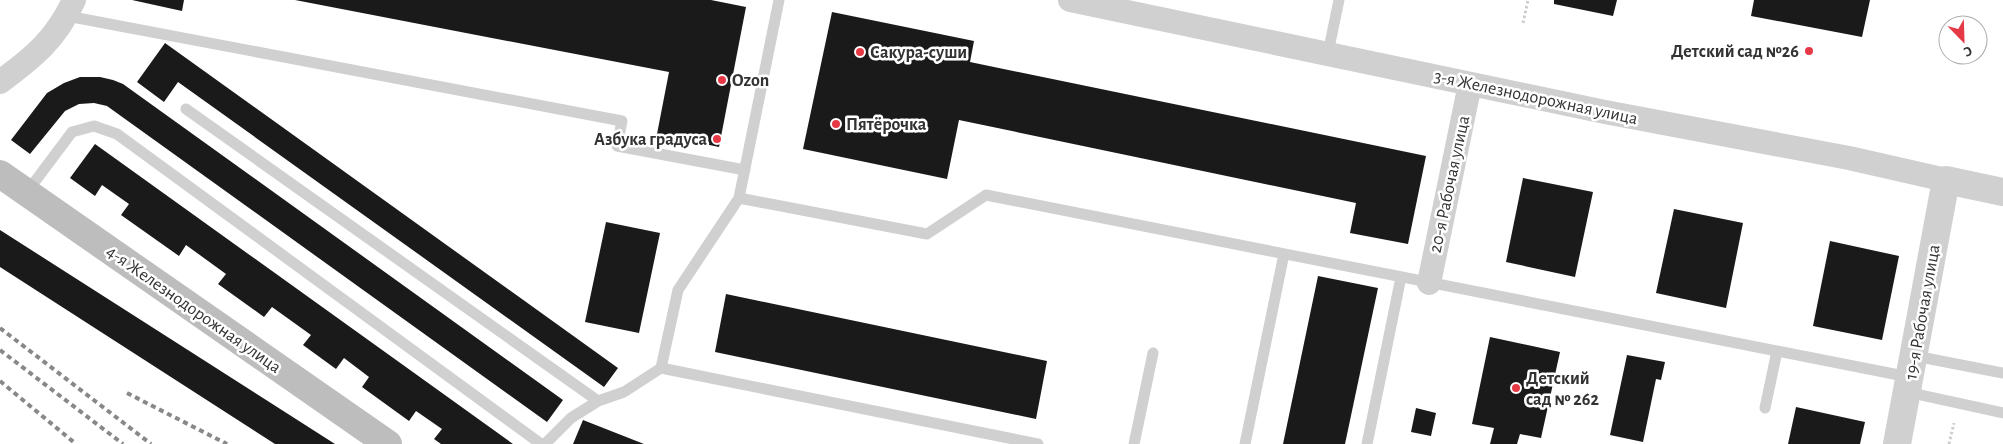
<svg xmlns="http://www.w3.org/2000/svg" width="2003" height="444" font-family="'Alegreya Sans',sans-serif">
	<rect width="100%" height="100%" fill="#fff"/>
	<path fill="#1a1a1a" d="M 132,0 L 184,0 L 182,11 Z
		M 295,0 L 711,0 L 746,7 L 719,147 L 657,134 L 669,72 Z
		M 1554,0 L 1617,0 L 1613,16 L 1554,4 Z
		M 1754,0 L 1870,0 L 1862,37 L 1751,16 Z
		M 832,12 L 974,41 L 970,62 L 1426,156 L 1408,244 L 1350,233 L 1356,203 L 959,120 L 947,179 L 803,149 Z
		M 165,43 L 618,368 L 604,387 L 178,82 L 164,102 L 137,82 Z
		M 80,77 L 100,77 L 113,80 L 123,84 L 563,400 L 547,422 L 107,106 L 94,103 L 79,104 L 65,111 L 30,154 L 11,140 L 47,93 L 64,83 Z
		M 95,144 L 513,444 L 441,444 L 434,439 L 442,429 L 416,411 L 409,421 L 362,387 L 369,377 L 344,358 L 336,369 L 303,345 L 311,335 L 272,307 L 264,317 L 218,284 L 226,274 L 186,245 L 179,256 L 121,215 L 129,204 L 102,185 L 95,196 L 70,178 Z
		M 1523,178 L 1593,192 L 1575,277 L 1506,262 Z
		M 1674,209 L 1743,223 L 1726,308 L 1656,293 Z
		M 606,222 L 660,233 L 639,333 L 585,322 Z
		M 0,230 L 335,444 L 275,444 L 0,267 Z
		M 1830,241 L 1899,256 L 1882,340 L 1813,326 Z
		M 1318,276 L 1378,288 L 1345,444 L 1283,444 Z
		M 726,294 L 1047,361 L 1036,419 L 715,352 Z
		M 1490,337 L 1560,352 L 1541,438 L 1520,434 L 1517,444 L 1490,444 L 1494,428 L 1472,424 Z
		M 1627,355 L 1665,362 L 1661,380 L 1656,379 L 1643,442 L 1610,435 Z
		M 1796,407 L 1865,422 L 1860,444 L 1788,444 Z
		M 1416,408 L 1436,413 L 1431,436 L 1411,432 Z
		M 583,420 L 644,444 L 573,444 Z"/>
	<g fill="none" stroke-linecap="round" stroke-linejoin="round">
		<path stroke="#cdcdcd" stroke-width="3" stroke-dasharray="2.5 2.5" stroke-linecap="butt" d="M 1523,23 L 1528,0
			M 1949,444 L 1954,423"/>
		<path stroke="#d0d0d0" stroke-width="11" d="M 67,16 L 622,121 L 617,146 L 745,170
			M 1328,53 L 1339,0
			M 186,109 L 598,401 L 624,392 L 661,368 L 678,290 L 739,198 L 779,0
			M 27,192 L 72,132 L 94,126 L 117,134 L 541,444
			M 739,198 L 927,234 L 986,195 L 1909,377
			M 1915,356 L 2003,373
			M 661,368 L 1038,444
			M 1907,392 L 2003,413
			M 1765,408 L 1777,351
			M 545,444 L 571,418 L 598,401
			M 1134,444 L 1153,353
			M 1245,444 L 1284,254
			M 1367,444 L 1401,277"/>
		<path stroke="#d0d0d0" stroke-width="24" d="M 1070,0 L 1605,112 L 1849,158 L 1946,180
			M 0,82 C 34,57 56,39 74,0
			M 1429,283 L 1470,84"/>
		<path stroke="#d0d0d0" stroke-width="28" d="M 1897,444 L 1946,180 L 2003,192"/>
		<path stroke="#bdbdbd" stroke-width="28" d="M 0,174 L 388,444"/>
		<path stroke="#888" stroke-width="4" stroke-dasharray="5 4" stroke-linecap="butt" d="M 0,328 L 151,444
			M 0,350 L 123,444
			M 0,381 L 76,444
			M 127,393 L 227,444"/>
	</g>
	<g fill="#e63946" stroke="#fff" stroke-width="2">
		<circle cx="1809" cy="51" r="5"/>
		<circle cx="860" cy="52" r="5"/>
		<circle cx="722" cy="80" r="5"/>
		<circle cx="836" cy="124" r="5"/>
		<circle cx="717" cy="139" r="5"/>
		<circle cx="1516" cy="388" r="5"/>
	</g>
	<g text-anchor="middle" stroke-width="5" stroke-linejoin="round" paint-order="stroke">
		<g font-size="18" font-weight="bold" fill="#333" stroke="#fff" text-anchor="start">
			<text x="1799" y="57" text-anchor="end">Детский сад №26</text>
			<text x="870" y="58">Сакура-суши</text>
			<text x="732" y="86">Ozon</text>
			<text x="846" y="130">Пятёрочка</text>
			<text x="707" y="145" text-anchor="end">Азбука градуса</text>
			<text x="1526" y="384">Детский<tspan x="1526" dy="21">сад № 262</tspan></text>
		</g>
		<g font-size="18" fill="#333" stroke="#fff">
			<text transform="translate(1536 97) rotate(12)" y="6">3-я Железнодорожная улица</text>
			<text transform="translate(1449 184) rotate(-78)" y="6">20-я Рабочая улица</text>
			<text transform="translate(194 309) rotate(35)" y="6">4-я Железнодорожная улица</text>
			<text transform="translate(1922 312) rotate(-80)" y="6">19-я Рабочая улица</text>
		</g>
	</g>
	<g transform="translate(1963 40) rotate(157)"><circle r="24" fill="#ffffff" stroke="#adadad"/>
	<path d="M0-4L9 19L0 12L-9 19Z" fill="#e63946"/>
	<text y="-8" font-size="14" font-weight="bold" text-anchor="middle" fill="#333333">С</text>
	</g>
</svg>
